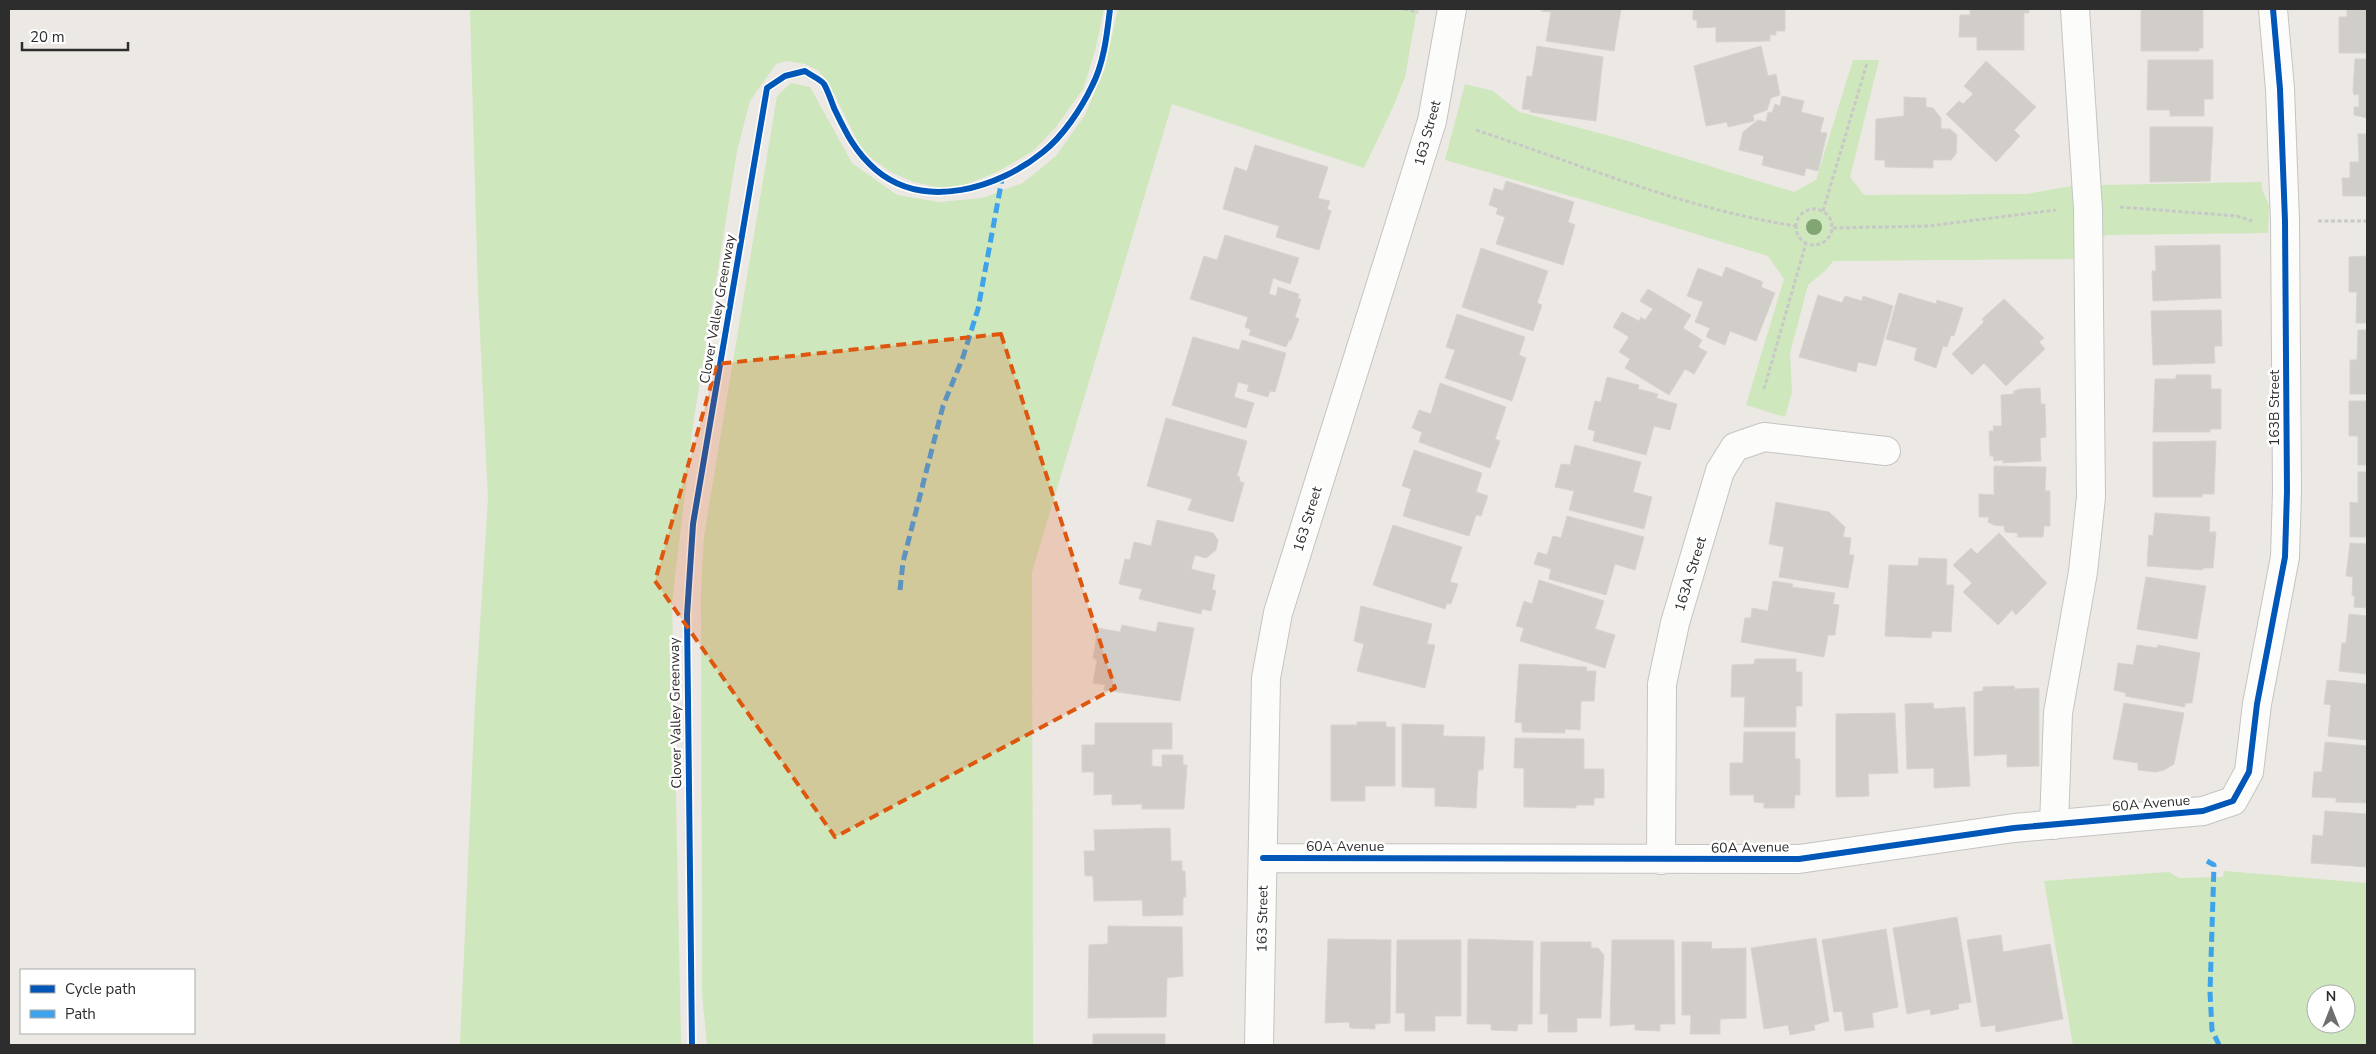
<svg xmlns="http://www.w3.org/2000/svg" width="2376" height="1054" font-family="'Nunito Sans',sans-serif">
	<rect width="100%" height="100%" fill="#ece8e4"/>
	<path fill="#cee7bc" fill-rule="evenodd" d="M 470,9 L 1104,9 L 1095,51 L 1083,89 L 1056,127 L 1033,151 L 997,172 L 965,185 L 940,188 L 914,182 L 891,172 L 871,158 L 859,144 L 829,84 L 819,71 L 805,64 L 787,61 L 776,64 L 750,101 L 737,151 L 694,418 L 672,603 L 681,1045 L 460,1045 L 475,704 L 488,499 L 478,291 Z
		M 1118,9 L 1417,9 L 1405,77 L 1393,107 L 1364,168 L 1172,104 L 1032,572 L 1033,1045 L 707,1045 L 702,994 L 701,591 L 704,536 L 777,96 L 791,83 L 810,87 L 852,163 L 897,195 L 939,202 L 982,198 L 1023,183 L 1056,156 L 1085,115 L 1105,68 Z
		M 1853,60 L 1879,60 L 1850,177 L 1864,195 L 2027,194 L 2072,186 L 2102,185 L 2262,182 L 2262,189 L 2269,205 L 2268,233 L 2106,235 L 2075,259 L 1833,261 L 1826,270 L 1808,285 L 1790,353 L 1792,392 L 1785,417 L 1746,405 L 1784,279 L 1768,256 L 1598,204 L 1445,160 L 1465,84 L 1493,91 L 1519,112 L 1625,140 L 1794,192 L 1816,180 Z
		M 2224,871 L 2367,883 L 2367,1045 L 2073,1045 L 2044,881 L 2169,872 L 2179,878 L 2223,877 ZM 2316,994 L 2346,994 L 2346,1024 L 2316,1024 Z"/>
	<path fill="#d1ceca" stroke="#d7d4d0" d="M 1541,9 L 1621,9 L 1614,51 L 1546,41 L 1551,12 L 1541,11 Z
		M 1693,9 L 1785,9 L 1785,31 L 1776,31 L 1776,35 L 1770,35 L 1770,41 L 1716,42 L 1716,27 L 1697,28 L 1697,20 L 1693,20 Z
		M 1970,9 L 2029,9 L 2029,13 L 2024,13 L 2024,50 L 1977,50 L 1977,37 L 1959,37 L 1960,15 L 1970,15 Z
		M 2141,9 L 2203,9 L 2203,48 L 2199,48 L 2199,51 L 2141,51 Z
		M 2347,9 L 2367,9 L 2367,53 L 2339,53 L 2339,17 L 2347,17 Z
		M 1537,46 L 1603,57 L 1596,121 L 1530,112 L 1531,110 L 1522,109 L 1527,76 L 1532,77 Z
		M 1761,46 L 1768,76 L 1776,74 L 1780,95 L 1771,98 L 1767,110 L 1753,115 L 1754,121 L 1728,127 L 1727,122 L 1706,126 L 1694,66 Z
		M 2355,59 L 2367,59 L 2367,118 L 2354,115 L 2354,107 L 2359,107 L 2359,94 L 2354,95 L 2353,90 Z
		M 2148,60 L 2213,60 L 2213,99 L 2204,99 L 2204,116 L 2170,116 L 2170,110 L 2147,110 Z
		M 1986,61 L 2036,107 L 2014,130 L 2020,136 L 1996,162 L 1946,114 L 1959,101 L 1963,104 L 1973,94 L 1964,86 Z
		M 1782,96 L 1804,101 L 1801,112 L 1824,118 L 1820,132 L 1827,133 L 1818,171 L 1806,168 L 1804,176 L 1762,165 L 1764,156 L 1739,150 L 1743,132 L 1758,120 L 1766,122 L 1768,112 L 1772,113 L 1775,104 L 1780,106 Z
		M 1904,97 L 1926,98 L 1926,107 L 1933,108 L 1941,118 L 1941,129 L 1950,129 L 1957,135 L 1956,154 L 1951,160 L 1933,160 L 1933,168 L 1885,167 L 1885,160 L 1875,160 L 1876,119 L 1904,116 Z
		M 2150,127 L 2213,127 L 2210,181 L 2150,182 Z
		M 2358,134 L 2367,134 L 2367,196 L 2343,196 L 2342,178 L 2350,178 L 2350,162 L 2359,162 Z
		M 1255,145 L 1328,167 L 1318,198 L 1330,201 L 1327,209 L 1331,211 L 1319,250 L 1276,237 L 1279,226 L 1223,209 L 1235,167 L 1247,171 Z
		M 1506,181 L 1574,202 L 1568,222 L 1575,225 L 1563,265 L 1496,244 L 1505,217 L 1496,214 L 1498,208 L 1489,205 L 1494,188 L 1503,191 Z
		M 1225,235 L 1299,258 L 1290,284 L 1273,278 L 1269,294 L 1276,296 L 1278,287 L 1299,294 L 1298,299 L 1301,299 L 1295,317 L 1299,319 L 1291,340 L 1289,340 L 1286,347 L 1249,335 L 1251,330 L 1245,327 L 1248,317 L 1190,299 L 1204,256 L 1217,260 Z
		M 2220,245 L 2221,298 L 2153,301 L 2152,271 L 2156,271 L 2155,246 Z
		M 1481,248 L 1548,271 L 1537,303 L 1542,305 L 1533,331 L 1462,307 Z
		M 2367,256 L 2367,323 L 2356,323 L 2357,292 L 2349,292 L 2349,257 Z
		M 1726,267 L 1763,282 L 1761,287 L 1775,293 L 1756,341 L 1730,331 L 1725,345 L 1706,337 L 1710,328 L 1695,322 L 1703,302 L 1687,296 L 1698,268 L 1722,277 Z
		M 1648,289 L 1691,315 L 1683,328 L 1702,340 L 1698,347 L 1707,352 L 1694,374 L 1685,369 L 1669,395 L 1625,368 L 1630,359 L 1619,352 L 1629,337 L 1613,327 L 1622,312 L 1639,321 L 1641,317 L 1645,320 L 1653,309 L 1640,301 Z
		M 1899,293 L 1936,304 L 1937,300 L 1963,308 L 1954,336 L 1951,335 L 1947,347 L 1943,346 L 1936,368 L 1914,360 L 1917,348 L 1886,339 Z
		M 1818,295 L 1842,303 L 1845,296 L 1862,301 L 1863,296 L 1893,306 L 1876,366 L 1858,362 L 1856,372 L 1799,357 Z
		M 2004,299 L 2044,338 L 2039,342 L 2045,349 L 2006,386 L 1984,363 L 1972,375 L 1952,354 L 1984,322 L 1982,319 Z
		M 2221,310 L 2222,346 L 2214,346 L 2215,363 L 2153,365 L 2151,311 Z
		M 1457,314 L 1525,337 L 1519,355 L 1526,358 L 1512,401 L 1445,378 L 1455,350 L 1446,347 Z
		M 2358,330 L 2367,330 L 2367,394 L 2350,394 L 2350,360 L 2357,360 Z
		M 1193,337 L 1239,350 L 1242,340 L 1286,353 L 1275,392 L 1270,391 L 1268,397 L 1247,391 L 1249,385 L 1238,382 L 1234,397 L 1254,403 L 1246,428 L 1172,405 Z
		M 2176,375 L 2211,375 L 2211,389 L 2221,389 L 2221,429 L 2210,429 L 2210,432 L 2153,432 L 2155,379 L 2176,379 Z
		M 1607,377 L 1639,385 L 1638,389 L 1658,394 L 1656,398 L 1677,404 L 1670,430 L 1654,426 L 1646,455 L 1593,441 L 1595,431 L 1588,429 L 1595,401 L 1601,402 Z
		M 1440,383 L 1506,407 L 1495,439 L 1500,441 L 1490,468 L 1419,442 L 1422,432 L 1412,428 L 1419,410 L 1431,414 Z
		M 2040,388 L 2041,404 L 2045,404 L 2046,437 L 2040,438 L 2041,461 L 2003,463 L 2003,460 L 1994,461 L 1993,456 L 1990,456 L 1989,431 L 1994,431 L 1993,426 L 2002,426 L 2001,395 L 2014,394 L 2014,391 L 2020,389 Z
		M 2349,401 L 2367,401 L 2367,465 L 2358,465 L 2358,436 L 2349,436 Z
		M 1166,418 L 1247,441 L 1237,476 L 1240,477 L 1239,481 L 1244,483 L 1233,522 L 1188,510 L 1192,499 L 1147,486 Z
		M 2216,441 L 2214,494 L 2202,494 L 2202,497 L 2153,497 L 2153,442 Z
		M 1575,445 L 1641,462 L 1633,492 L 1652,497 L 1644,529 L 1569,510 L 1574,491 L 1555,487 L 1561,464 L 1570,465 Z
		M 1414,450 L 1482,473 L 1476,492 L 1488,496 L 1481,516 L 1476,515 L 1469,536 L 1403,516 L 1411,489 L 1402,486 Z
		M 1994,466 L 2046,467 L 2045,491 L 2050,491 L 2050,526 L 2044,526 L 2043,537 L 2017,537 L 2018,533 L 2005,532 L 2004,526 L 1994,525 L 1988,522 L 1989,517 L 1979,517 L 1979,494 L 1994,495 Z
		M 2358,472 L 2367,472 L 2367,537 L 2350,537 L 2350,502 L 2358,503 Z
		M 1776,502 L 1829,512 L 1845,527 L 1843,537 L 1851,538 L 1849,555 L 1854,555 L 1848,588 L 1779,577 L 1784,547 L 1769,544 Z
		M 2155,513 L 2210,517 L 2209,532 L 2216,532 L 2213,568 L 2203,568 L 2203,570 L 2147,566 L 2149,535 L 2153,536 Z
		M 1567,516 L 1644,537 L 1635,570 L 1615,564 L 1606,595 L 1549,579 L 1551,569 L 1534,564 L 1538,552 L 1547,555 L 1553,536 L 1561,538 Z
		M 1157,520 L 1213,533 L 1218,540 L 1216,550 L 1206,558 L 1195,555 L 1191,569 L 1215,575 L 1212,589 L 1216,591 L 1211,611 L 1202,609 L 1201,614 L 1139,599 L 1142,589 L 1119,584 L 1125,559 L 1130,560 L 1134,542 L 1151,546 Z
		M 1393,525 L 1462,547 L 1450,582 L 1458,584 L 1451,604 L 1447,603 L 1445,609 L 1373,585 Z
		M 1999,533 L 2047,583 L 2016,615 L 2012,610 L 1998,625 L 1963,592 L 1972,583 L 1953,565 L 1971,548 L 1977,554 Z
		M 2350,543 L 2367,544 L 2367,608 L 2354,607 L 2355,595 L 2352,596 L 2353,577 L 2346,576 Z
		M 1919,558 L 1947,559 L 1946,585 L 1954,585 L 1951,632 L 1932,631 L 1931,638 L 1885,636 L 1889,565 L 1918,566 Z
		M 2146,577 L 2206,586 L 2197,639 L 2137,629 Z
		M 1539,580 L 1604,601 L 1595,629 L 1615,635 L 1605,668 L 1520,641 L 1524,628 L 1516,626 L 1524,601 L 1532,604 Z
		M 1773,581 L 1793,584 L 1792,587 L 1835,593 L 1833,604 L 1839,605 L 1835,635 L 1828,635 L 1824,657 L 1741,642 L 1745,618 L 1751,618 L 1752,608 L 1768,611 Z
		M 1361,606 L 1432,624 L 1427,644 L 1435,645 L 1425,688 L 1357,671 L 1364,644 L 1354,641 Z
		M 2349,614 L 2367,616 L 2367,674 L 2339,671 L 2342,643 L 2346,643 Z
		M 1158,622 L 1194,628 L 1180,701 L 1104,690 L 1105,685 L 1093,683 L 1097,660 L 1093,658 L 1098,628 L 1120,632 L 1122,625 L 1156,632 Z
		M 2137,645 L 2157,648 L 2158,645 L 2200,653 L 2192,703 L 2185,703 L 2185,707 L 2125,696 L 2126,693 L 2114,690 L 2118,663 L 2133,665 Z
		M 1755,659 L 1796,659 L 1796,672 L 1802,672 L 1802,706 L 1796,706 L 1796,727 L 1744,727 L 1745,697 L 1731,697 L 1732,665 L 1754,664 Z
		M 1519,664 L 1587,667 L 1586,671 L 1596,671 L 1594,701 L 1581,701 L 1580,730 L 1565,729 L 1565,733 L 1522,732 L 1522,723 L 1515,722 Z
		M 2327,680 L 2367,684 L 2367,740 L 2328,736 L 2331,705 L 2324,704 Z
		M 2014,686 L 2015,689 L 2039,688 L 2039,766 L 2007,767 L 2007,754 L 1974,756 L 1974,692 L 1983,691 L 1983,687 Z
		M 1933,703 L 1934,709 L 1965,707 L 1970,786 L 1934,788 L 1934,768 L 1907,769 L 1905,704 Z
		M 2124,703 L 2184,713 L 2174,764 L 2164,770 L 2156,772 L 2138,770 L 2138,763 L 2113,759 Z
		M 1895,713 L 1898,773 L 1868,774 L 1869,796 L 1836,797 L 1836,714 Z
		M 1357,722 L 1386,722 L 1386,727 L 1395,727 L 1395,786 L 1365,786 L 1365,801 L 1331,801 L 1331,725 L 1357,725 Z
		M 1095,723 L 1172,723 L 1172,749 L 1152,749 L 1152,766 L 1162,767 L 1162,755 L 1183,755 L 1183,765 L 1187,765 L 1184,809 L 1142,809 L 1142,804 L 1112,805 L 1112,794 L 1094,795 L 1094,772 L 1082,772 L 1082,745 L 1095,745 Z
		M 1402,724 L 1444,725 L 1443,736 L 1485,737 L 1483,770 L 1478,770 L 1476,808 L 1435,806 L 1435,788 L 1402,787 Z
		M 1744,732 L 1795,732 L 1795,759 L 1800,759 L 1800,795 L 1795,795 L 1794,808 L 1764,808 L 1764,803 L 1754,802 L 1754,795 L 1730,795 L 1730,763 L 1743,763 Z
		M 1515,738 L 1584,739 L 1584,769 L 1604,769 L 1604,798 L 1594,798 L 1594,805 L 1576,805 L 1576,808 L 1524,807 L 1524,768 L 1514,768 Z
		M 2325,742 L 2367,746 L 2367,803 L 2336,802 L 2336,798 L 2312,797 L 2314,772 L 2322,772 Z
		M 2325,811 L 2367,814 L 2367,867 L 2311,863 L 2313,835 L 2323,836 Z
		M 1170,828 L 1171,861 L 1182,861 L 1182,871 L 1185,871 L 1186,897 L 1183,897 L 1183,915 L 1143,916 L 1142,900 L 1094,901 L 1093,876 L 1085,876 L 1084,851 L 1095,851 L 1094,830 Z
		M 1957,917 L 1971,1002 L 1958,1004 L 1959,1009 L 1931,1015 L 1930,1009 L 1907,1014 L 1893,928 Z
		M 1108,926 L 1182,927 L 1183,976 L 1167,978 L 1166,1017 L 1088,1018 L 1089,945 L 1108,944 Z
		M 1886,929 L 1898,1007 L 1872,1013 L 1874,1027 L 1845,1031 L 1842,1011 L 1834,1012 L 1822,940 Z
		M 2001,935 L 2003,952 L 2050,944 L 2063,1019 L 1996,1032 L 1995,1025 L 1981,1027 L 1967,940 Z
		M 1816,938 L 1829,1021 L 1814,1025 L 1815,1030 L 1790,1035 L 1788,1025 L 1764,1029 L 1751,948 Z
		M 1328,939 L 1391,940 L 1390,1023 L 1375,1024 L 1375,1029 L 1350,1028 L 1349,1022 L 1325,1023 Z
		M 1468,939 L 1533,941 L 1532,1024 L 1518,1024 L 1517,1031 L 1491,1030 L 1491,1024 L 1467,1024 Z
		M 1397,940 L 1461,940 L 1461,1016 L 1435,1016 L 1435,1031 L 1405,1031 L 1405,1013 L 1396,1013 Z
		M 1612,940 L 1674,940 L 1675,1024 L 1660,1024 L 1660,1031 L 1635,1030 L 1635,1024 L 1610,1026 Z
		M 1541,942 L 1591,942 L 1591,948 L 1598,948 L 1604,955 L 1601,1018 L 1577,1018 L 1577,1032 L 1548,1032 L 1548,1014 L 1540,1014 Z
		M 1682,942 L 1712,942 L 1711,949 L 1746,948 L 1746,1018 L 1720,1019 L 1720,1034 L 1690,1034 L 1691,1015 L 1682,1015 Z
		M 1093,1034 L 1165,1034 L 1165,1045 L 1093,1045 Z"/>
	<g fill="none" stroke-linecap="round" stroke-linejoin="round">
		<defs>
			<path id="minor" d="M 2054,825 L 2058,713 L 2083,572 L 2091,497 L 2088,209 L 2075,9
				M 1263,858 L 1799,859 L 2014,828 L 2203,811 L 2233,801 L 2249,772 L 2257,704 L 2285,557 L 2287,491 L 2285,221 L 2280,89 L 2273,9
				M 1661,860 L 1662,684 L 1675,623 L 1720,471 L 1735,447 L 1764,437 L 1886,451
				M 1259,1045 L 1266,678 L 1278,613 L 1432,121 L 1452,9"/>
		</defs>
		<use href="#minor" stroke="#c5c4c4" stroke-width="30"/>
		<path stroke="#c8c8c8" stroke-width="3" stroke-dasharray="4 2.5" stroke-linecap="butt" d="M 1404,9 L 1418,12
			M 1476,130 C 1582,165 1685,209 1796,226
			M 2120,207 L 2237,216 L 2252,221
			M1796 227a18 18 0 1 1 36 0a18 18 0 1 1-36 0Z
			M 1823,211 L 1867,63
			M 2318,221 L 2367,221
			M 1833,228 L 1928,226 L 2056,210
			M 1764,389 L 1806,243"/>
		<use href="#minor" stroke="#fcfcfb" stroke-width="28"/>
		<path stroke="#3ea3eb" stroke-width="5" stroke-dasharray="10 5" stroke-linecap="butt" d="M 900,590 L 903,562 L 943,406 L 963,357 L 978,309 L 1002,179
			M 2207,861 L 2214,865 L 2210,992 L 2212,1030 L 2219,1045"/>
		<defs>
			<path id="cycleway" d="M 1263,858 L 1799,859 L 2014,828 L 2203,811 L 2233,801 L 2249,772 L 2257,704 L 2285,557 L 2287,491 L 2285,221 L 2280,89 L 2273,9
				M 692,1045 L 687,615 L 693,524 L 767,88 L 785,76 L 805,71 C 810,75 820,79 824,84 C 828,91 831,100 834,108 C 846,133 855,152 876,170 C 925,211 999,188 1043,152 C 1063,136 1081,109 1092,86 C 1104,63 1107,34 1110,9"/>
		</defs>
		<use href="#cycleway" stroke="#fff" stroke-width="9"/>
		<use href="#cycleway" stroke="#0057b8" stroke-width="6"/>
	</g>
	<circle fill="#82a574" cx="1814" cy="227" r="8"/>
	<path fill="#df570e" fill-opacity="0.2" stroke="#df570e" stroke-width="4" stroke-dasharray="10 6" stroke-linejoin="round" d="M 1001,334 L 1115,688 L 835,837 L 655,581 L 717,364 Z"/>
	<g text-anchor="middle" stroke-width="5" stroke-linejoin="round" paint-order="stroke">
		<g font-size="14" fill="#2d2d2d" stroke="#fff">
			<text transform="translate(1427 133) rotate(-75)" y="5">163 Street</text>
			<text transform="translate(717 309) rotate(-80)" y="5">Clover Valley Greenway</text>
			<text transform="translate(2274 408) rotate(-90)" y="5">163B Street</text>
			<text transform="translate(1307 519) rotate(-73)" y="5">163 Street</text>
			<text transform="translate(1690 574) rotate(-73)" y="5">163A Street</text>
			<text transform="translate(675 713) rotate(-91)" y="5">Clover Valley Greenway</text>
			<text transform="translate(2151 803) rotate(-5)" y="5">60A Avenue</text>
			<text x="1345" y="851">60A Avenue</text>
			<text transform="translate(1750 847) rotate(-1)" y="5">60A Avenue</text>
			<text transform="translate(1262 919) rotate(-89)" y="5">163 Street</text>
		</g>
	</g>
	<rect width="2376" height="1054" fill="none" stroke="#2d2d2d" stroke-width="20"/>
	<rect x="20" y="969" width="175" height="65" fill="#ffffff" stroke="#ababab"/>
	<rect x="30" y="985" width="25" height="8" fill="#0057b8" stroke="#ababab"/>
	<text x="65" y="994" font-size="15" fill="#2d2d2d">Cycle path</text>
	<rect x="30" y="1010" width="25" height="8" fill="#3ea3eb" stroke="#ababab"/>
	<text x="65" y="1019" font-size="15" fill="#2d2d2d">Path</text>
	<g transform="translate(2331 1009)"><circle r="24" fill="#ffffff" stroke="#ababab"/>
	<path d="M0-4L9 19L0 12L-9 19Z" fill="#706e6d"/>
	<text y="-8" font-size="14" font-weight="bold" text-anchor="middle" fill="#2d2d2d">N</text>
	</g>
	<path d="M22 42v8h106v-8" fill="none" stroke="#2d2d2d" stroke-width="2.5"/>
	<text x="30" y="42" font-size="15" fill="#2d2d2d" stroke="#ffffff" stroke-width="4" paint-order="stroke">20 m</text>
</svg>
